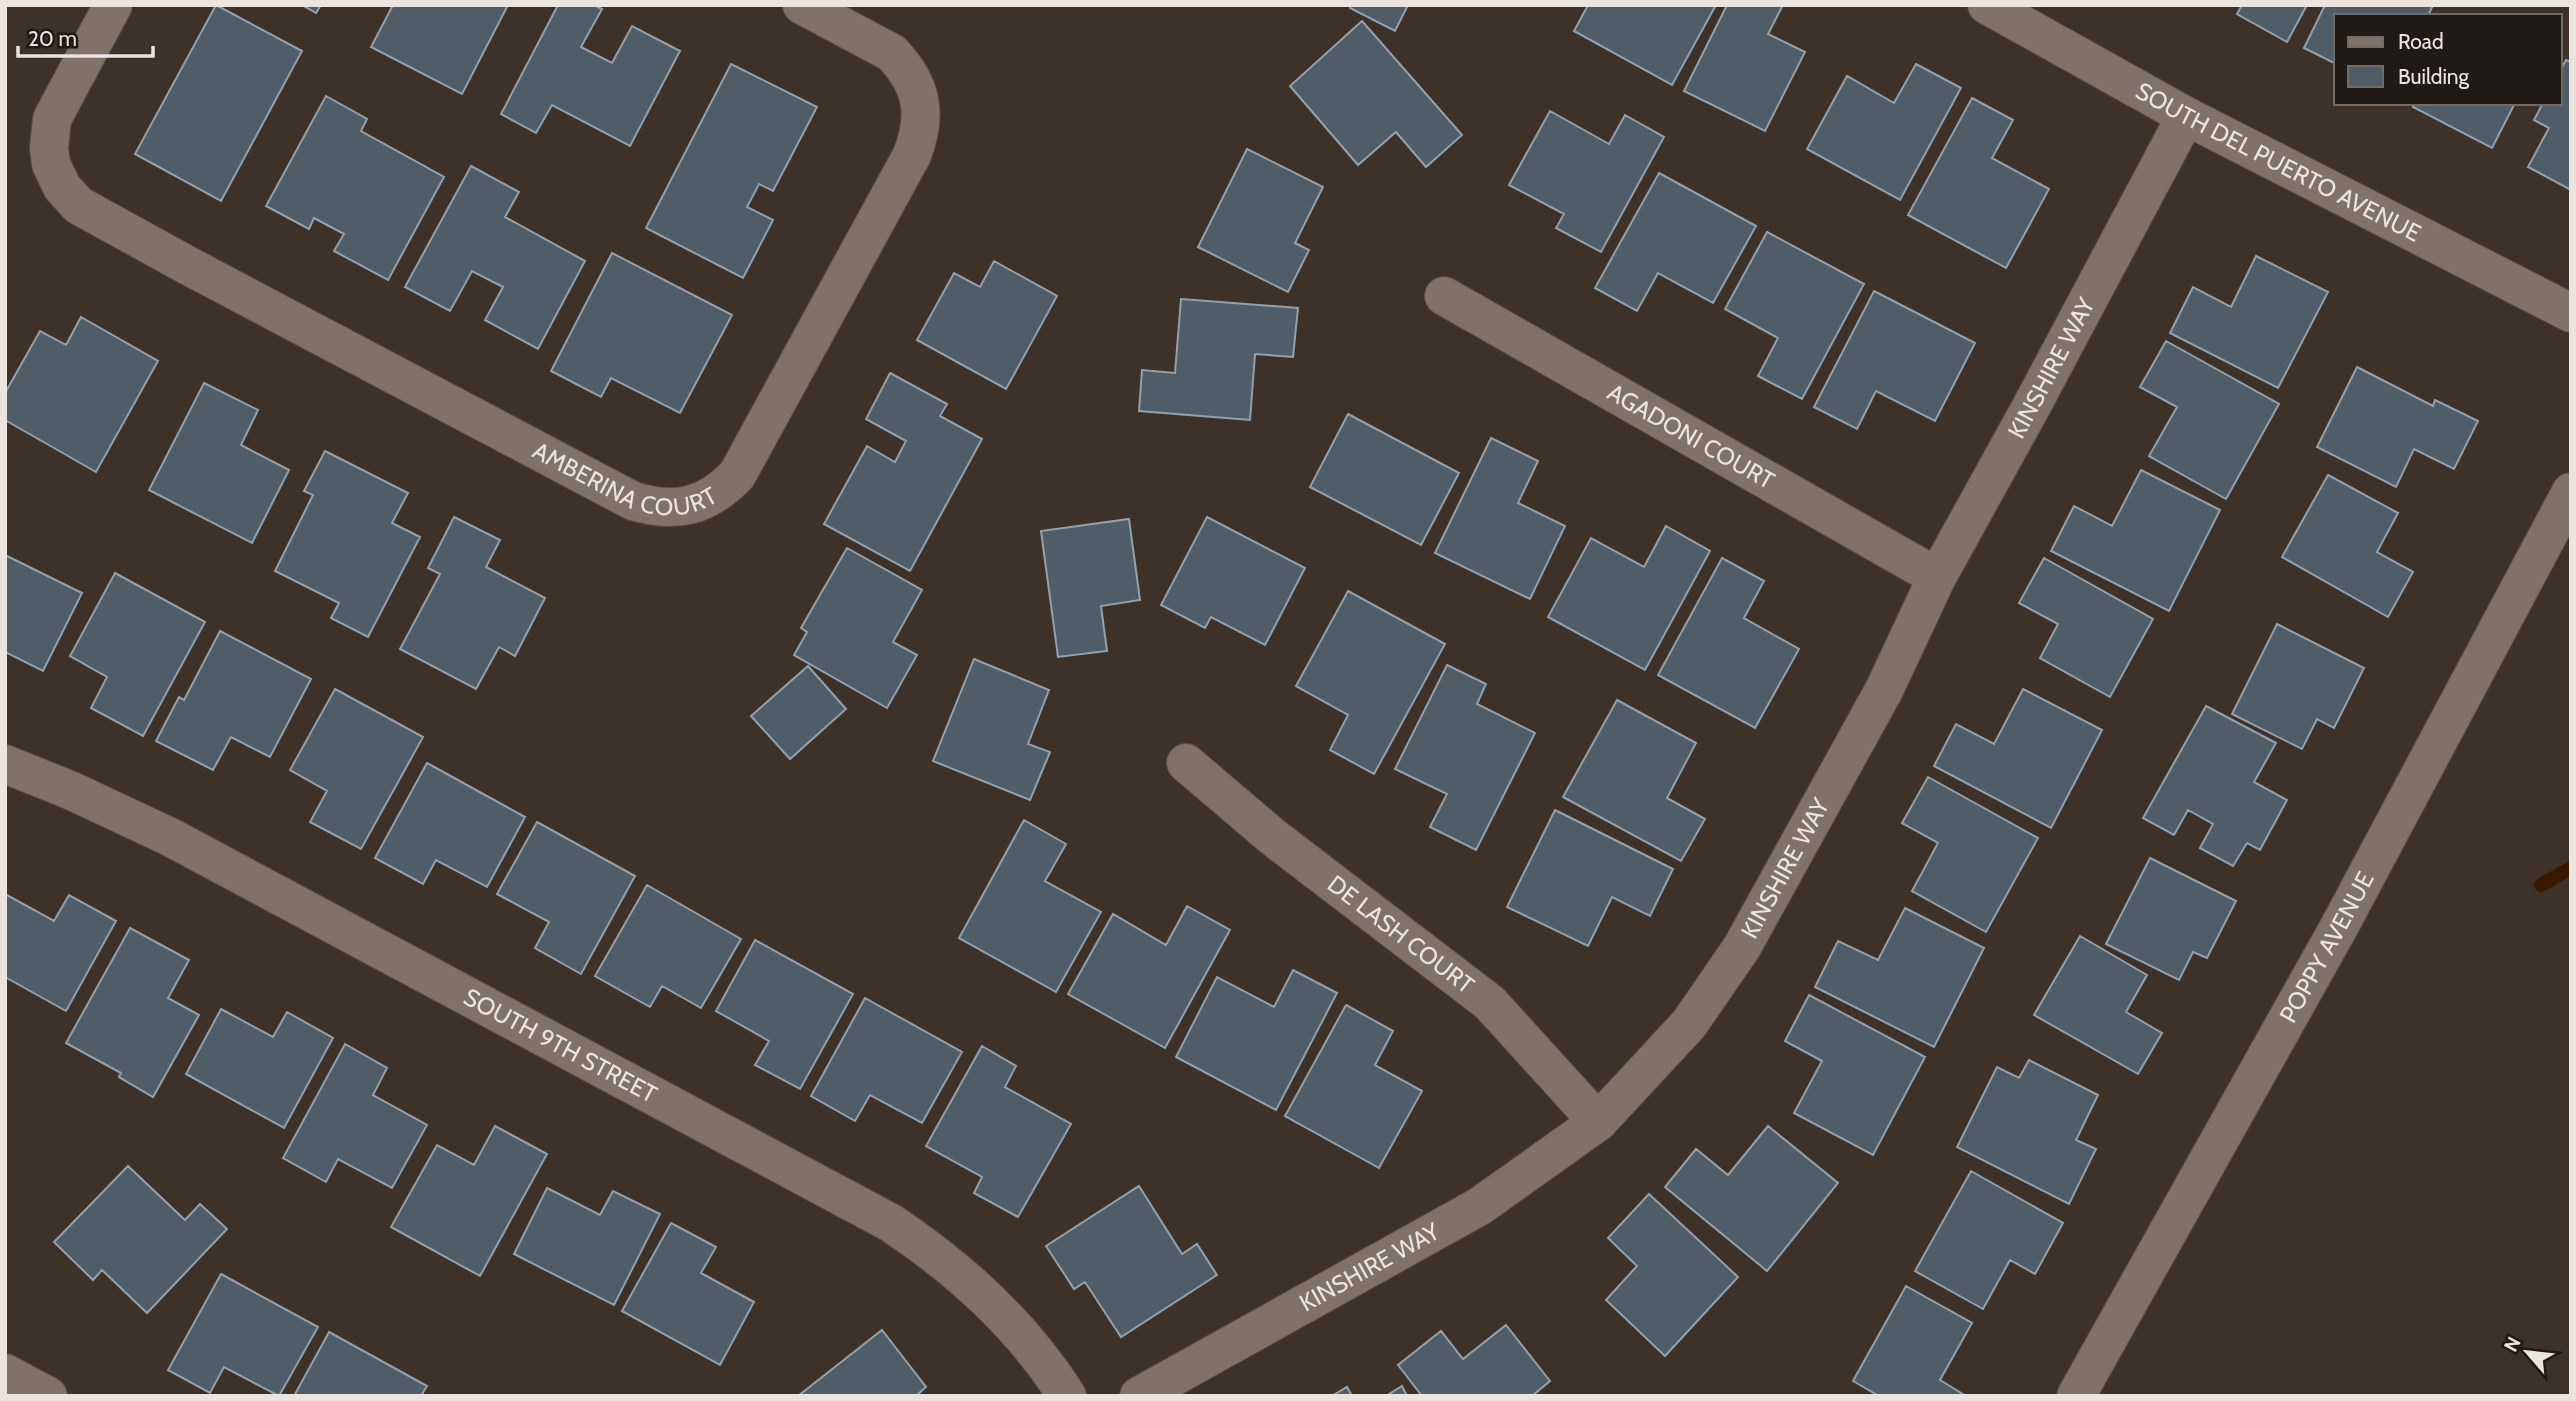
<svg xmlns="http://www.w3.org/2000/svg" width="2576" height="1401" font-family="Cabin,sans-serif">
	<rect width="100%" height="100%" fill="#3e3127"/>
	<g fill="none" stroke-linecap="round" stroke-linejoin="round">
		<path stroke="#371900" stroke-width="14" d="M 2541,885 L 2571,868"/>
	</g>
	<path fill="#4f5d68" stroke="#93a1ae" stroke-width="2" d="M 216,5 L 302,51 L 221,201 L 135,154 Z
		M 302,5 L 321,5 L 316,13 Z
		M 393,5 L 508,5 L 462,94 L 371,47 Z
		M 558,5 L 594,5 L 602,9 L 581,47 L 612,63 L 632,26 L 680,51 L 630,146 L 552,105 L 536,133 L 501,114 Z
		M 1351,5 L 1408,5 L 1395,31 L 1350,8 Z
		M 1588,5 L 1716,5 L 1672,85 L 1574,31 Z
		M 1727,5 L 1783,5 L 1768,34 L 1805,52 L 1765,131 L 1684,91 Z
		M 2242,5 L 2307,5 L 2287,42 L 2237,14 Z
		M 2325,5 L 2433,5 L 2428,16 L 2336,16 L 2336,64 L 2304,48 Z
		M 1362,21 L 1462,135 L 1426,167 L 1396,132 L 1358,165 L 1290,86 Z
		M 2566,60 L 2571,62 L 2571,190 L 2528,167 L 2549,128 L 2534,120 L 2543,103 L 2560,103 L 2560,71 Z
		M 731,64 L 817,107 L 773,191 L 759,184 L 747,207 L 773,220 L 743,278 L 646,228 Z
		M 1916,64 L 1961,88 L 1900,200 L 1807,149 L 1847,76 L 1894,103 Z
		M 326,96 L 367,119 L 361,131 L 444,177 L 388,280 L 334,251 L 344,234 L 314,218 L 309,229 L 266,206 Z
		M 1972,98 L 2013,120 L 1992,158 L 2049,189 L 2006,268 L 1908,215 Z
		M 2414,103 L 2515,103 L 2492,148 L 2413,107 Z
		M 1550,111 L 1609,144 L 1625,115 L 1664,137 L 1601,252 L 1556,228 L 1564,214 L 1509,185 Z
		M 1247,149 L 1323,187 L 1295,243 L 1309,250 L 1288,292 L 1198,247 Z
		M 471,166 L 519,192 L 505,217 L 585,261 L 538,349 L 485,320 L 503,287 L 472,271 L 450,311 L 405,287 Z
		M 1659,173 L 1756,226 L 1713,303 L 1658,273 L 1637,311 L 1595,288 Z
		M 1767,232 L 1864,284 L 1802,399 L 1758,376 L 1778,338 L 1725,309 Z
		M 612,253 L 732,315 L 680,413 L 611,378 L 601,397 L 551,371 Z
		M 2256,256 L 2328,292 L 2278,388 L 2170,333 L 2193,287 L 2231,307 Z
		M 994,261 L 1057,296 L 1006,389 L 917,340 L 954,273 L 980,287 Z
		M 1874,291 L 1975,343 L 1935,421 L 1876,391 L 1857,429 L 1814,407 Z
		M 1181,299 L 1298,308 L 1293,357 L 1255,354 L 1250,420 L 1139,411 L 1142,370 L 1175,373 Z
		M 81,317 L 158,361 L 96,472 L 5,420 L 5,393 L 40,331 L 66,345 Z
		M 2166,341 L 2279,404 L 2226,499 L 2149,456 L 2177,407 L 2140,387 Z
		M 2357,367 L 2433,406 L 2435,400 L 2478,421 L 2454,469 L 2414,449 L 2396,487 L 2317,447 Z
		M 890,373 L 947,404 L 940,416 L 982,439 L 910,571 L 824,524 L 867,446 L 895,462 L 906,441 L 866,419 Z
		M 204,383 L 258,410 L 241,445 L 289,470 L 252,543 L 149,490 Z
		M 1348,414 L 1459,473 L 1421,545 L 1310,487 Z
		M 1491,438 L 1538,461 L 1518,503 L 1565,526 L 1530,599 L 1435,553 Z
		M 325,451 L 408,493 L 392,523 L 420,537 L 368,637 L 331,618 L 339,603 L 275,571 L 313,495 L 304,491 Z
		M 2141,470 L 2220,510 L 2169,611 L 2051,551 L 2074,506 L 2112,526 Z
		M 2328,475 L 2398,513 L 2377,552 L 2413,572 L 2388,617 L 2282,557 Z
		M 454,517 L 500,540 L 486,567 L 545,598 L 515,656 L 499,647 L 476,689 L 400,649 L 440,574 L 428,568 Z
		M 1207,517 L 1305,568 L 1265,645 L 1211,617 L 1205,628 L 1161,605 Z
		M 1129,519 L 1140,600 L 1101,606 L 1107,651 L 1058,657 L 1041,531 Z
		M 1666,526 L 1710,551 L 1645,670 L 1548,617 L 1591,538 L 1644,567 Z
		M 847,548 L 922,590 L 893,642 L 917,655 L 887,708 L 794,655 L 807,632 L 801,628 Z
		M 5,555 L 82,593 L 43,671 L 5,652 Z
		M 1722,558 L 1764,581 L 1744,618 L 1799,649 L 1755,728 L 1658,675 Z
		M 2044,558 L 2153,619 L 2110,697 L 2040,658 L 2058,624 L 2019,603 Z
		M 115,573 L 205,622 L 143,736 L 91,708 L 107,677 L 70,656 Z
		M 1348,591 L 1445,644 L 1374,774 L 1330,750 L 1348,715 L 1296,686 Z
		M 2277,624 L 2364,668 L 2334,728 L 2317,719 L 2302,749 L 2232,714 Z
		M 220,631 L 311,679 L 270,757 L 231,737 L 213,770 L 156,741 L 179,697 L 184,700 Z
		M 974,659 L 1049,690 L 1028,744 L 1050,752 L 1030,800 L 933,761 Z
		M 1447,665 L 1486,684 L 1477,704 L 1535,733 L 1476,850 L 1430,827 L 1447,794 L 1395,769 Z
		M 808,666 L 846,709 L 790,759 L 751,716 Z
		M 335,689 L 423,737 L 361,849 L 310,822 L 327,791 L 290,770 Z
		M 2023,689 L 2102,730 L 2051,828 L 1934,766 L 1956,724 L 1994,744 Z
		M 1617,700 L 1696,743 L 1667,798 L 1705,819 L 1681,861 L 1563,797 Z
		M 2206,706 L 2276,743 L 2254,782 L 2287,800 L 2260,850 L 2247,843 L 2233,866 L 2200,848 L 2213,824 L 2188,810 L 2174,835 L 2143,818 Z
		M 427,763 L 525,817 L 487,887 L 436,860 L 423,884 L 375,858 Z
		M 1928,777 L 2038,838 L 1986,932 L 1912,891 L 1938,843 L 1902,823 Z
		M 1555,810 L 1673,869 L 1650,916 L 1612,897 L 1588,946 L 1507,907 Z
		M 1024,820 L 1066,844 L 1045,881 L 1101,912 L 1056,992 L 959,938 Z
		M 537,822 L 635,876 L 581,974 L 535,948 L 549,922 L 497,894 Z
		M 2150,858 L 2236,901 L 2207,958 L 2193,952 L 2179,980 L 2106,944 Z
		M 647,885 L 741,939 L 701,1008 L 662,986 L 650,1007 L 595,976 Z
		M 5,894 L 54,921 L 69,895 L 116,921 L 66,1011 L 5,977 Z
		M 1187,906 L 1230,930 L 1165,1048 L 1068,994 L 1113,914 L 1166,945 Z
		M 1905,908 L 1984,948 L 1934,1047 L 1815,987 L 1838,941 L 1878,960 Z
		M 130,928 L 189,960 L 168,998 L 199,1015 L 153,1097 L 119,1077 L 121,1073 L 66,1043 Z
		M 2080,936 L 2147,975 L 2126,1012 L 2162,1033 L 2138,1074 L 2034,1015 Z
		M 755,940 L 853,994 L 800,1089 L 755,1065 L 769,1041 L 716,1011 Z
		M 1293,970 L 1337,993 L 1276,1110 L 1176,1057 L 1217,977 L 1274,1007 Z
		M 1809,995 L 1925,1057 L 1873,1155 L 1794,1113 L 1822,1061 L 1785,1041 Z
		M 865,998 L 962,1052 L 922,1123 L 870,1095 L 855,1121 L 811,1096 Z
		M 1346,1005 L 1393,1031 L 1375,1065 L 1422,1091 L 1379,1168 L 1285,1116 Z
		M 221,1009 L 273,1037 L 287,1012 L 333,1038 L 284,1128 L 186,1074 Z
		M 345,1044 L 387,1068 L 373,1095 L 427,1125 L 392,1188 L 338,1159 L 326,1182 L 283,1158 Z
		M 982,1046 L 1016,1066 L 1005,1087 L 1071,1124 L 1018,1217 L 974,1193 L 982,1177 L 926,1146 Z
		M 2029,1060 L 2098,1095 L 2076,1140 L 2096,1149 L 2069,1204 L 1957,1147 L 1997,1067 L 2019,1078 Z
		M 495,1126 L 547,1154 L 480,1276 L 391,1227 L 437,1145 L 474,1165 Z
		M 1768,1126 L 1838,1183 L 1767,1271 L 1665,1187 L 1696,1149 L 1728,1175 Z
		M 128,1166 L 185,1220 L 200,1204 L 227,1229 L 147,1313 L 102,1270 L 93,1280 L 54,1242 Z
		M 1971,1171 L 2063,1223 L 2035,1274 L 2010,1260 L 1983,1309 L 1915,1271 Z
		M 1139,1186 L 1182,1254 L 1197,1244 L 1217,1275 L 1121,1337 L 1085,1282 L 1074,1289 L 1046,1246 Z
		M 547,1188 L 600,1215 L 613,1191 L 660,1214 L 614,1305 L 514,1254 Z
		M 1649,1194 L 1738,1277 L 1665,1356 L 1606,1300 L 1637,1266 L 1608,1238 Z
		M 671,1223 L 716,1247 L 701,1273 L 754,1302 L 720,1365 L 622,1311 Z
		M 221,1274 L 318,1327 L 279,1396 L 224,1367 L 210,1393 L 168,1370 Z
		M 1906,1286 L 1972,1323 L 1940,1380 L 1966,1396 L 1879,1396 L 1853,1381 Z
		M 1506,1325 L 1550,1381 L 1532,1396 L 1422,1396 L 1398,1365 L 1441,1331 L 1463,1359 Z
		M 882,1330 L 926,1387 L 916,1396 L 798,1396 Z
		M 329,1332 L 427,1386 L 421,1396 L 294,1396 Z
		M 1402,1386 L 1407,1396 L 1386,1396 Z
		M 1347,1387 L 1352,1396 L 1332,1396 Z"/>
	<g fill="none" stroke-linecap="round" stroke-linejoin="round">
		<defs>
			<g id="minor">
				<path id="s1" d="M 113,5 L 52,119 L 49,148 L 51,164 L 62,187 L 78,205 L 185,264 L 633,501 C 676,514 706,507 737,475 L 912,155 C 928,114 922,85 892,53 L 802,5"/>
				<path id="s2" d="M 1987,5 L 2186,116 L 2571,313"/>
				<path id="s3" d="M 1444,296 L 1937,577"/>
				<path id="s4" d="M 1186,763 L 1273,837 L 1490,1003 L 1598,1122"/>
				<path id="s5" d="M 5,764 L 72,791 L 170,837 L 891,1223 C 960,1269 1022,1325 1067,1396"/>
				<path d="M 5,1373 L 48,1396"/>
				<path id="s6" d="M 1139,1396 L 1480,1206 L 1598,1122 L 1689,1024 L 1742,947 L 1884,690 L 1937,577 L 2030,409 L 2186,116"/>
				<path id="s7" d="M 2076,1396 L 2339,927 L 2571,492"/>
			</g>
		</defs>
		<use href="#minor" stroke="#584e46" stroke-width="40"/>
		<use href="#minor" stroke="#817267" stroke-width="38"/>
	</g>
	<g text-anchor="middle" stroke-width="5" stroke-linejoin="round" paint-order="stroke">
		<g font-size="24" fill="#ece4de" stroke="#201a16">
			<text dy="8" stroke="none"><textPath href="#s2" startOffset="331">SOUTH DEL PUERTO AVENUE</textPath></text>
			<text dy="8" stroke="none"><textPath href="#s6" startOffset="1419">KINSHIRE WAY</textPath></text>
			<text dy="8" stroke="none"><textPath href="#s3" startOffset="284">AGADONI COURT</textPath></text>
			<text dy="8" stroke="none"><textPath href="#s1" startOffset="840">AMBERINA COURT</textPath></text>
			<text dy="8" stroke="none"><textPath href="#s6" startOffset="852">KINSHIRE WAY</textPath></text>
			<text dy="8" stroke="none"><textPath href="#s4" startOffset="275">DE LASH COURT</textPath></text>
			<text dy="8" stroke="none"><textPath href="#s7" startOffset="514">POPPY AVENUE</textPath></text>
			<text dy="8" stroke="none"><textPath href="#s5" startOffset="623">SOUTH 9TH STREET</textPath></text>
			<text dy="8" stroke="none"><textPath href="#s6" startOffset="264">KINSHIRE WAY</textPath></text>
		</g>
	</g>
	<rect width="2576" height="1401" fill="none" stroke="#ece4de" stroke-width="14"/>
	<rect x="2334" y="14" width="228" height="91" fill="#201a16" stroke="#726b66" stroke-width="2"/>
	<rect x="2348" y="37" width="35" height="10" fill="#817267" stroke="#726b66" stroke-width="2"/>
	<text x="2398" y="49" font-size="21" fill="#ece4de">Road</text>
	<rect x="2348" y="66" width="35" height="21" fill="#4f5d68" stroke="#726b66" stroke-width="2"/>
	<text x="2398" y="84" font-size="21" fill="#ece4de">Building</text>
	<g transform="translate(2527 1352) rotate(298)" stroke="#201a16" stroke-width="5" paint-order="stroke">
	<path d="M0-5L12 26L0 18L-12 26Z" fill="#ece4de"/>
	<text y="-10" font-size="19" font-weight="bold" text-anchor="middle" fill="#ece4de">N</text>
	</g>
	<path d="M18 46v10h135v-10" fill="none" stroke="#ece4de" stroke-width="3.5"/>
	<text x="28" y="46" font-size="21" fill="#ece4de" stroke="#201a16" stroke-width="5" paint-order="stroke">20 m</text>
</svg>
